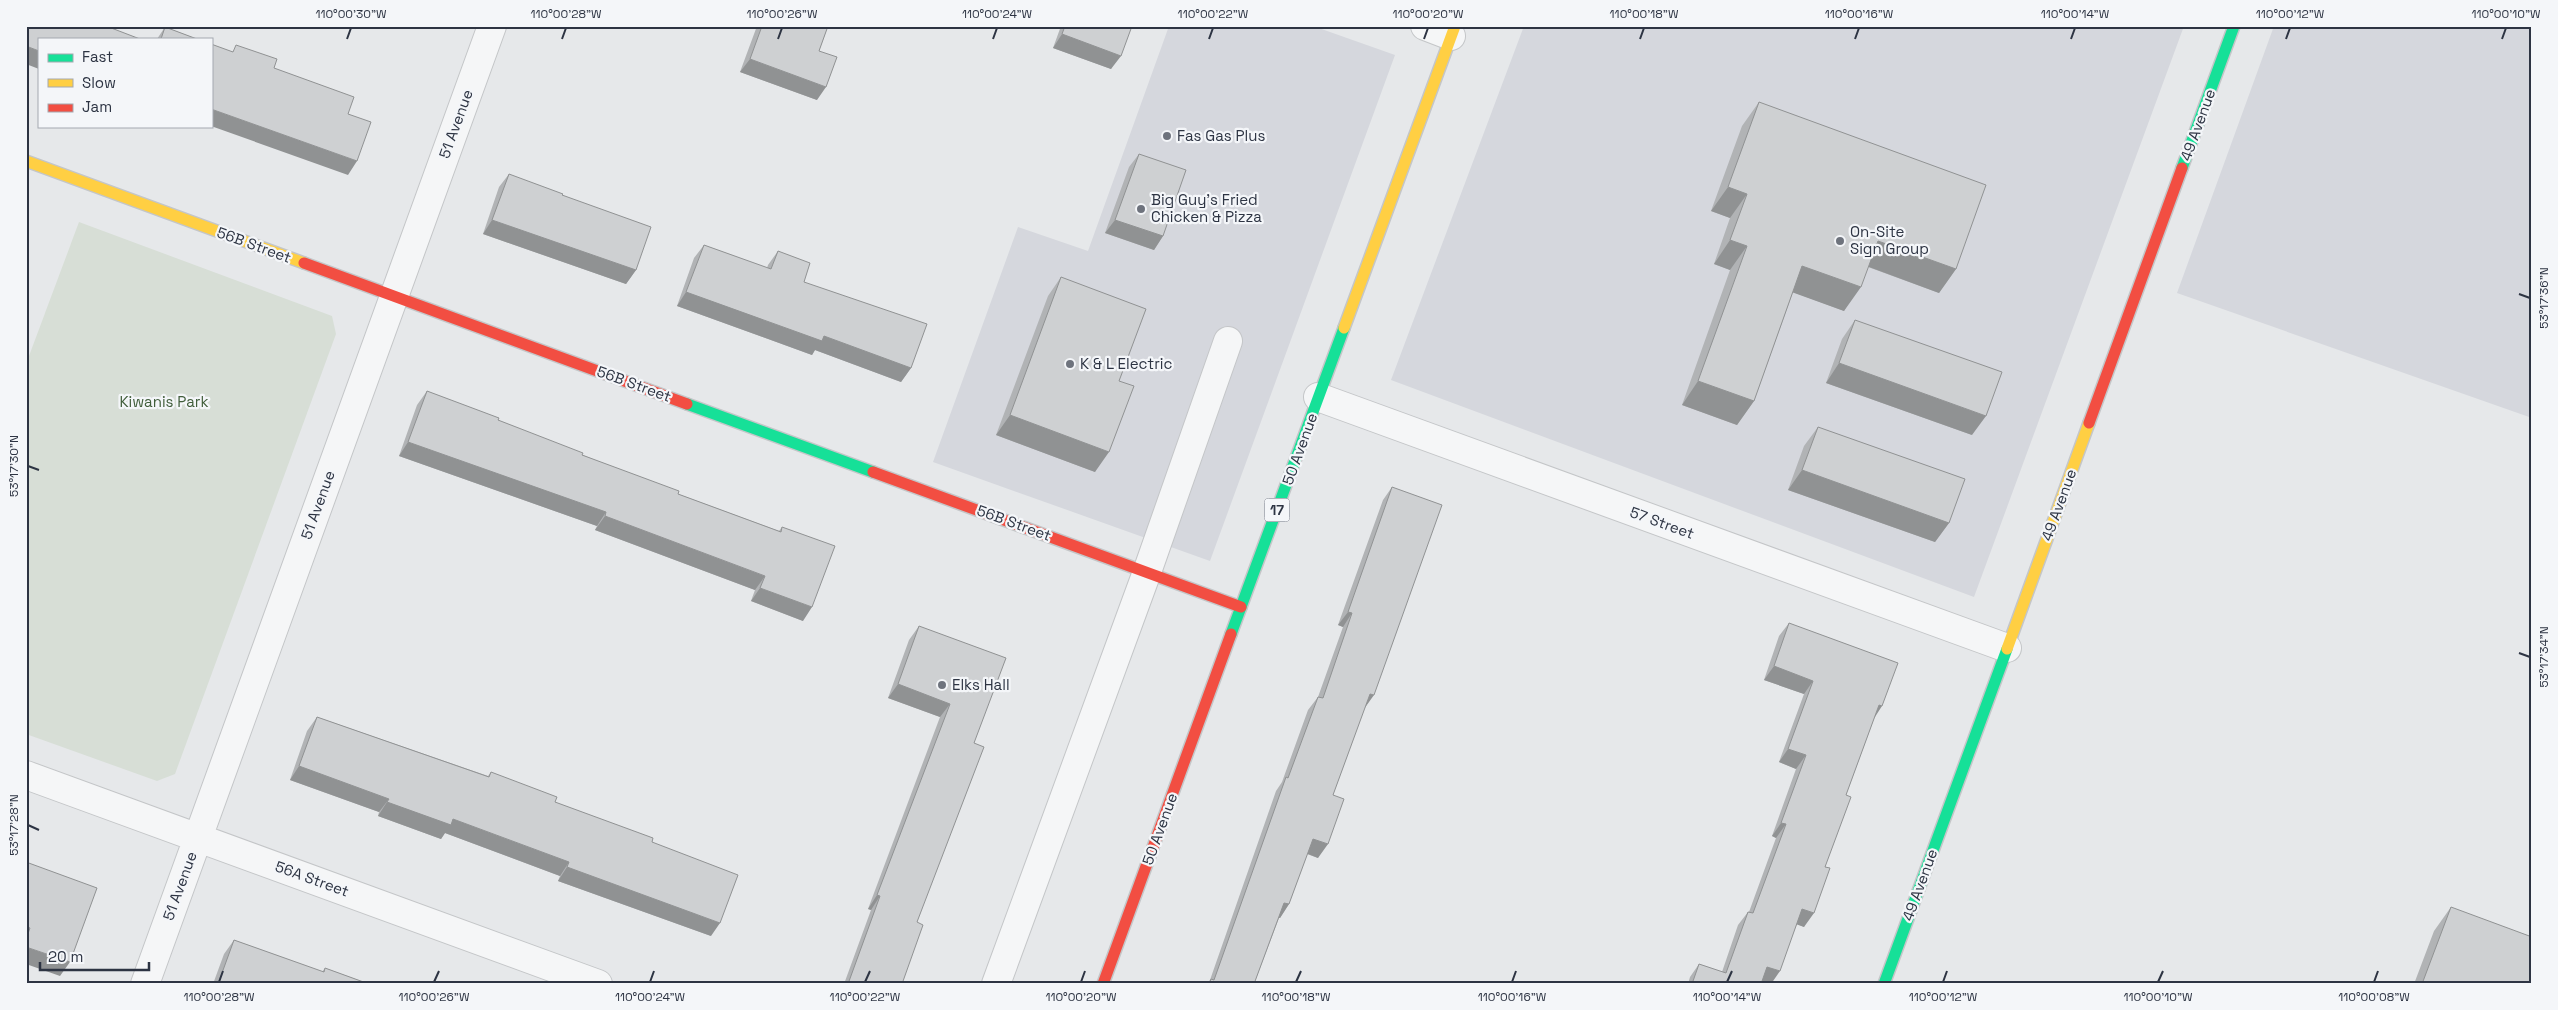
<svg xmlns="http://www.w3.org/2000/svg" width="2558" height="1010" font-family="'Space Grotesk',sans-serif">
	<rect width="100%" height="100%" fill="#e6e8ea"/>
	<path fill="#d5d7dd" d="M 1169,26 L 1313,26 L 1395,55 L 1210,561 L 933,462 L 1018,227 L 1088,251 Z
		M 1524,26 L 2184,26 L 1974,597 L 1391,380 Z
		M 2274,26 L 2532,26 L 2532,418 L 2177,293 Z"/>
	<path fill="#d7ded6" d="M 79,222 L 332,316 L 336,334 L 175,774 L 157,781 L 26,734 L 26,364 Z"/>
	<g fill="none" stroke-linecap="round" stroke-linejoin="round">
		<defs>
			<path id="street" d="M 1425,26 L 1451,36
				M 1318,397 L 2007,648
				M 26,775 L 598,984
				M 145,984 L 492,26
				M 996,984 L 1147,572 L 1228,341"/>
			<path id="fast" d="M 2182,168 L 2234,26
				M 687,404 L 873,472
				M 1231,634 L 1344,328
				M 1884,984 L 2007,649"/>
			<path id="slow" d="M 26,161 L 304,263
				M 1344,328 L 1455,26
				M 2007,649 L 2089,423"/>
			<path id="jam" d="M 304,263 L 687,404
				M 2089,423 L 2182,168
				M 873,472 L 1241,607
				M 1103,984 L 1231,634"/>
		</defs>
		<use href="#street" stroke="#c4c6c8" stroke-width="30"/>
		<use href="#fast" stroke="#c4c6c8" stroke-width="14"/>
		<use href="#slow" stroke="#c4c6c8" stroke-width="14"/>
		<use href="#jam" stroke="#c4c6c8" stroke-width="14"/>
		<use href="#street" stroke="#f5f6f7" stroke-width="28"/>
		<use href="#fast" stroke="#16e098" stroke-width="11"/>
		<use href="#slow" stroke="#ffcf43" stroke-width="11"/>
		<use href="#jam" stroke="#f24e42" stroke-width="11"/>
	</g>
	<path fill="#b1b3b5" d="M 757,26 L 828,26 L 819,51 L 817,100 L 740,72 Z
		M 1061,26 L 1132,26 L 1111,69 L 1053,48 Z
		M 165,27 L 197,39 L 157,39 Z
		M 1759,102 L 1956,269 L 1939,293 L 1868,267 L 1844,311 L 1793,292 L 1754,401 L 1737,425 L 1682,405 L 1730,270 L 1714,264 L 1730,218 L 1711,211 L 1742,126 Z
		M 1139,154 L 1163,236 L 1154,250 L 1105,233 L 1129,167 Z
		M 509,174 L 636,270 L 626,284 L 483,234 L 499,187 Z
		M 704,245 L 767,268 L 768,265 L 778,251 L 804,282 L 911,368 L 901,382 L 815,350 L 812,355 L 677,306 L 694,258 Z
		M 1061,277 L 1119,381 L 1095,472 L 996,435 L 1048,296 Z
		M 1855,320 L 1972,435 L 1826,383 L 1842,339 Z
		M 427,391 L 678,494 L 779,531 L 782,527 L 803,621 L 751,601 L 755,590 L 595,530 L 597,526 L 399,456 L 417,405 Z
		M 1818,427 L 1949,523 L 1935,542 L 1788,490 L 1804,446 Z
		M 1392,487 L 1364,709 L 1333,795 L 1318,858 L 1307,854 L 1289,904 L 1280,918 L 1279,918 L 1254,984 L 1207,984 L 1210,980 L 1276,791 L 1282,782 L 1308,710 L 1318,697 L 1343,627 L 1338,625 L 1383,500 Z
		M 1789,623 L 1875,716 L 1846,795 L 1825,867 L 1804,927 L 1797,924 L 1771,984 L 1768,984 L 1762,982 L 1761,984 L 1688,984 L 1690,977 L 1699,964 L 1722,972 L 1738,925 L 1748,912 L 1749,912 L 1776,838 L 1772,836 L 1796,769 L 1779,762 L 1804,694 L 1764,680 L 1779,636 Z
		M 919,626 L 974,743 L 917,922 L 902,984 L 844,984 L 871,910 L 868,909 L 940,717 L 888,698 L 909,640 Z
		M 317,717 L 488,776 L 491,772 L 555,802 L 652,842 L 711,936 L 558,881 L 560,876 L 445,833 L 441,839 L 378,816 L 379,812 L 290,780 L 307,731 Z
		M 2451,907 L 2532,984 L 2414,984 L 2434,931 Z
		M 234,940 L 322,972 L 325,968 L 369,984 L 213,984 L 224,954 Z"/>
	<path fill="#909293" d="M 1062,34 L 1121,56 L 1111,69 L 1053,48 Z
		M 26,46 L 39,51 L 39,69 L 26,64 Z
		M 750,59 L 826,87 L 817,100 L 740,72 Z
		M 211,109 L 357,161 L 348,175 L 211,126 Z
		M 1728,187 L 1747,194 L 1730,218 L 1711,211 Z
		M 492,220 L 636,270 L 626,284 L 483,234 Z
		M 1115,220 L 1163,236 L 1154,250 L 1105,233 Z
		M 1730,240 L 1747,246 L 1730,270 L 1714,264 Z
		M 1878,241 L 1956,269 L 1939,293 L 1861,264 Z
		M 1802,266 L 1861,287 L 1844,311 L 1786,290 Z
		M 686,292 L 824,336 L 911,368 L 901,382 L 815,350 L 812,355 L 677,306 Z
		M 1839,363 L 1986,416 L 1972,435 L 1826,383 Z
		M 1698,381 L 1754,401 L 1737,425 L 1682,405 Z
		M 1010,415 L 1109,452 L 1095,472 L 996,435 Z
		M 408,442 L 606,512 L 597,526 L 399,456 Z
		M 1802,470 L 1949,523 L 1935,542 L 1788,490 Z
		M 605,516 L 765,576 L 755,590 L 595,530 Z
		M 760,588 L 812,607 L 803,621 L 751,601 Z
		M 1348,612 L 1352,613 L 1343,627 L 1338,625 Z
		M 1774,666 L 1813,681 L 1804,694 L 1764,680 Z
		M 898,684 L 950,704 L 940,717 L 888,698 Z
		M 1370,694 L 1374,695 L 1364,709 Z
		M 1879,705 L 1882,706 L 1873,720 Z
		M 1788,749 L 1806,755 L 1796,769 L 1779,762 Z
		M 299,766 L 389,799 L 379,812 L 290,780 Z
		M 387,802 L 453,819 L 569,862 L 560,876 L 445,833 L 441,839 L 378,816 Z
		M 1781,823 L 1786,824 L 1776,838 L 1772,836 Z
		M 1313,839 L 1328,844 L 1318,858 L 1303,852 Z
		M 567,867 L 720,923 L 711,936 L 558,881 Z
		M 877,895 L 880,896 L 871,910 L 868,909 Z
		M 1284,903 L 1289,904 L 1280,918 L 1275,916 Z
		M 1802,909 L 1814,913 L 1804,927 L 1793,923 Z
		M 26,926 L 30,928 L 26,934 Z
		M 26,947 L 70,962 L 60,976 L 26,964 Z
		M 1767,967 L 1780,971 L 1771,984 L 1768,984 L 1758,980 Z"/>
	<path fill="#ced0d2" stroke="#909293" d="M 26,26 L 106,26 L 140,39 L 39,39 L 39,51 L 26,46 Z
		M 762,26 L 828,26 L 819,51 L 837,57 L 826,87 L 750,59 Z
		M 1065,26 L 1132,26 L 1121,56 L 1062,34 Z
		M 165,27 L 197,39 L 161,39 Z
		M 211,44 L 233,52 L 236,45 L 277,59 L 274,68 L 354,97 L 348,114 L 371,122 L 357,161 L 211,109 Z
		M 1759,102 L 1986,185 L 1956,269 L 1878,241 L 1861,287 L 1802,266 L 1754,401 L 1698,381 L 1747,246 L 1730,240 L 1747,194 L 1728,187 Z
		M 1139,154 L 1186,170 L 1163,236 L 1115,220 Z
		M 509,174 L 563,194 L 562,195 L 651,227 L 636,270 L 492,220 Z
		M 704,245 L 771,269 L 778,251 L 810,263 L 804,282 L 927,324 L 911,368 L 824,336 L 822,341 L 686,292 Z
		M 1061,277 L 1146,309 L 1119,381 L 1134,386 L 1109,452 L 1010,415 Z
		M 1855,320 L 2002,372 L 1986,416 L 1839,363 Z
		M 427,391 L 499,418 L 498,420 L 583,453 L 582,455 L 679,491 L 678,494 L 781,532 L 782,527 L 835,546 L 812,607 L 760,588 L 765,576 L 605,516 L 606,512 L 408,442 Z
		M 1818,427 L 1965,479 L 1949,523 L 1802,470 Z
		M 1392,487 L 1442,505 L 1374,695 L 1370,694 L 1333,795 L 1344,799 L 1328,844 L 1313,839 L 1289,904 L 1284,903 L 1254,984 L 1209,984 L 1211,979 L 1214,980 L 1286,777 L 1288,778 L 1318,697 L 1323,698 L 1352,613 L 1348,612 Z
		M 1789,623 L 1898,663 L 1882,706 L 1879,705 L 1846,795 L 1851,797 L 1825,867 L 1830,868 L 1814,913 L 1802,909 L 1780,971 L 1767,967 L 1761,984 L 1692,984 L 1699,964 L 1726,973 L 1748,912 L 1753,913 L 1786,824 L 1781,823 L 1806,755 L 1788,749 L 1813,681 L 1774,666 Z
		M 919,626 L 1006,658 L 974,743 L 984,747 L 917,922 L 923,925 L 902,984 L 848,984 L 880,896 L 877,895 L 950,704 L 898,684 Z
		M 317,717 L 489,777 L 491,772 L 557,797 L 555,802 L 653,838 L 652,842 L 738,875 L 720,923 L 567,867 L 569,862 L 453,819 L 451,825 L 387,802 L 389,799 L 299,766 Z
		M 26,862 L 97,888 L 70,962 L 26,947 L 26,939 L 30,928 L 26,926 Z
		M 2451,907 L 2532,937 L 2532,984 L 2422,984 Z
		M 234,940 L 324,972 L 325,968 L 369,984 L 218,984 Z"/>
	<path fill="none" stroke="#2d3443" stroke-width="2" d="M 347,39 L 351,28M 562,39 L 566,28M 778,39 L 782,28M 993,39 L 997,28M 1209,39 L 1213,28M 1424,39 L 1428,28M 1640,39 L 1644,28M 1855,39 L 1859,28M 2071,39 L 2075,28M 2286,39 L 2290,28M 2502,39 L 2506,28M 2519,294 L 2530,298M 28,466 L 39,470M 2519,653 L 2530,657M 28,825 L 39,830M 219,982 L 223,971M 434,982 L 439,971M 650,982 L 654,971M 865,982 L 870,971M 1081,982 L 1085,971M 1296,982 L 1301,971M 1512,982 L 1516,971M 1727,982 L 1732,971M 1943,982 L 1947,971M 2158,982 L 2163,971M 2374,982 L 2378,971"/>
	<g fill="#6e737d" stroke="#f4f6f9" stroke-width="2">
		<circle cx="1167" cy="136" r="5"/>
		<circle cx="1141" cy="209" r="5"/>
		<circle cx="1840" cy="241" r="5"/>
		<circle cx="1070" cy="364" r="5"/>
		<circle cx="942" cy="685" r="5"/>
	</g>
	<g text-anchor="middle" stroke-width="4.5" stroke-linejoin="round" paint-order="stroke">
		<rect fill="#f4f6f9" stroke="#696e7a" stroke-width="1" x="1264.5" y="498.5" width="25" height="23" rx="4"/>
		<g font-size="14" font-weight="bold" fill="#2d3443">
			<text x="1277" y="515">17</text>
		</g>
		<g font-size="15" fill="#2d3443" stroke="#f4f6f9">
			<text transform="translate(456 124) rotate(-70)" y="5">51 Avenue</text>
			<text transform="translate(2198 125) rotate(-70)" y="5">49 Avenue</text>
			<text transform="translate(254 245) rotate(20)" y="5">56B Street</text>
			<text transform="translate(634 384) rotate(20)" y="5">56B Street</text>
			<text transform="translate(1300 449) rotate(-70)" y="5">50 Avenue</text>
			<text transform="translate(318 505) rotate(-70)" y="5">51 Avenue</text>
			<text transform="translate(2059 505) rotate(-70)" y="5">49 Avenue</text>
			<text transform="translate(1014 523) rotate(20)" y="5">56B Street</text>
			<text transform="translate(1662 523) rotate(20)" y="5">57 Street</text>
			<text transform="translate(1160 829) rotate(-70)" y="5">50 Avenue</text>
			<text transform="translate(312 879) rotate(20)" y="5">56A Street</text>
			<text transform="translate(1920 885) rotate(-70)" y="5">49 Avenue</text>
			<text transform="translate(180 886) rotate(-70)" y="5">51 Avenue</text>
		</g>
		<g font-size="15" fill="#2d3443" stroke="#f4f6f9" text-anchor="start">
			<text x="1177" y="141">Fas Gas Plus</text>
			<text x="1151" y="205">Big Guy's Fried<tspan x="1151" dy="17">Chicken &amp; Pizza</tspan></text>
			<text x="1850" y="237">On-Site<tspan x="1850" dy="17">Sign Group</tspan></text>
			<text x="1080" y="369">K &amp; L Electric</text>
			<text x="952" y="690">Elks Hall</text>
		</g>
		<g font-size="15" fill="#415e3b" stroke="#f4f6f9">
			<text x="164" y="407">Kiwanis Park</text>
		</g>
	</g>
	<rect width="2558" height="1010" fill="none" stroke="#f4f6f9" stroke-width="55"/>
	<rect x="38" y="38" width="175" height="90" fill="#f4f6f9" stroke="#a4a8b0"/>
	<rect x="48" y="54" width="25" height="8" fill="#16e098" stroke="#a4a8b0"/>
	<text x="82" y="62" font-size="15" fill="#2d3443">Fast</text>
	<rect x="48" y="79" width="25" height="8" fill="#ffcf43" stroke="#a4a8b0"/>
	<text x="82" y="88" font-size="15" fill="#2d3443">Slow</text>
	<rect x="48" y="104" width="25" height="8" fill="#f24e42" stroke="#a4a8b0"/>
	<text x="82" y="112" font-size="15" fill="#2d3443">Jam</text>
	<path d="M40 962v8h109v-8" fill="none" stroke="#2d3443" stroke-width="2.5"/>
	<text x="48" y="962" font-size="15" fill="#2d3443" stroke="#f4f6f9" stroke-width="4" paint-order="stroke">20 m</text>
	<rect x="28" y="28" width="2502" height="954" fill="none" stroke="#2d3443" stroke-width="2"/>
	<g font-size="12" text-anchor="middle" fill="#2d3443">
		<text x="351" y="18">110°00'30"W</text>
		<text x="566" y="18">110°00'28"W</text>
		<text x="782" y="18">110°00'26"W</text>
		<text x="997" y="18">110°00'24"W</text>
		<text x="1213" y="18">110°00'22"W</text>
		<text x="1428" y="18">110°00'20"W</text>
		<text x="1644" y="18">110°00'18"W</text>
		<text x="1859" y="18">110°00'16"W</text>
		<text x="2075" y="18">110°00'14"W</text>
		<text x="2290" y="18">110°00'12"W</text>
		<text x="2506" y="18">110°00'10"W</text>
		<text transform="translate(2544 298) rotate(-90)" y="4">53°17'36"N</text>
		<text transform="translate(14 466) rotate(-90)" y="4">53°17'30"N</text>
		<text transform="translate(2544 657) rotate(-90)" y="4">53°17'34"N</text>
		<text transform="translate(14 825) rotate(-90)" y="4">53°17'28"N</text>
		<text x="219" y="1001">110°00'28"W</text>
		<text x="434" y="1001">110°00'26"W</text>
		<text x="650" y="1001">110°00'24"W</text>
		<text x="865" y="1001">110°00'22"W</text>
		<text x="1081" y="1001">110°00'20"W</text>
		<text x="1296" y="1001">110°00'18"W</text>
		<text x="1512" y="1001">110°00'16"W</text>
		<text x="1727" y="1001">110°00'14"W</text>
		<text x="1943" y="1001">110°00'12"W</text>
		<text x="2158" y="1001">110°00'10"W</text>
		<text x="2374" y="1001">110°00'08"W</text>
	</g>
</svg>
